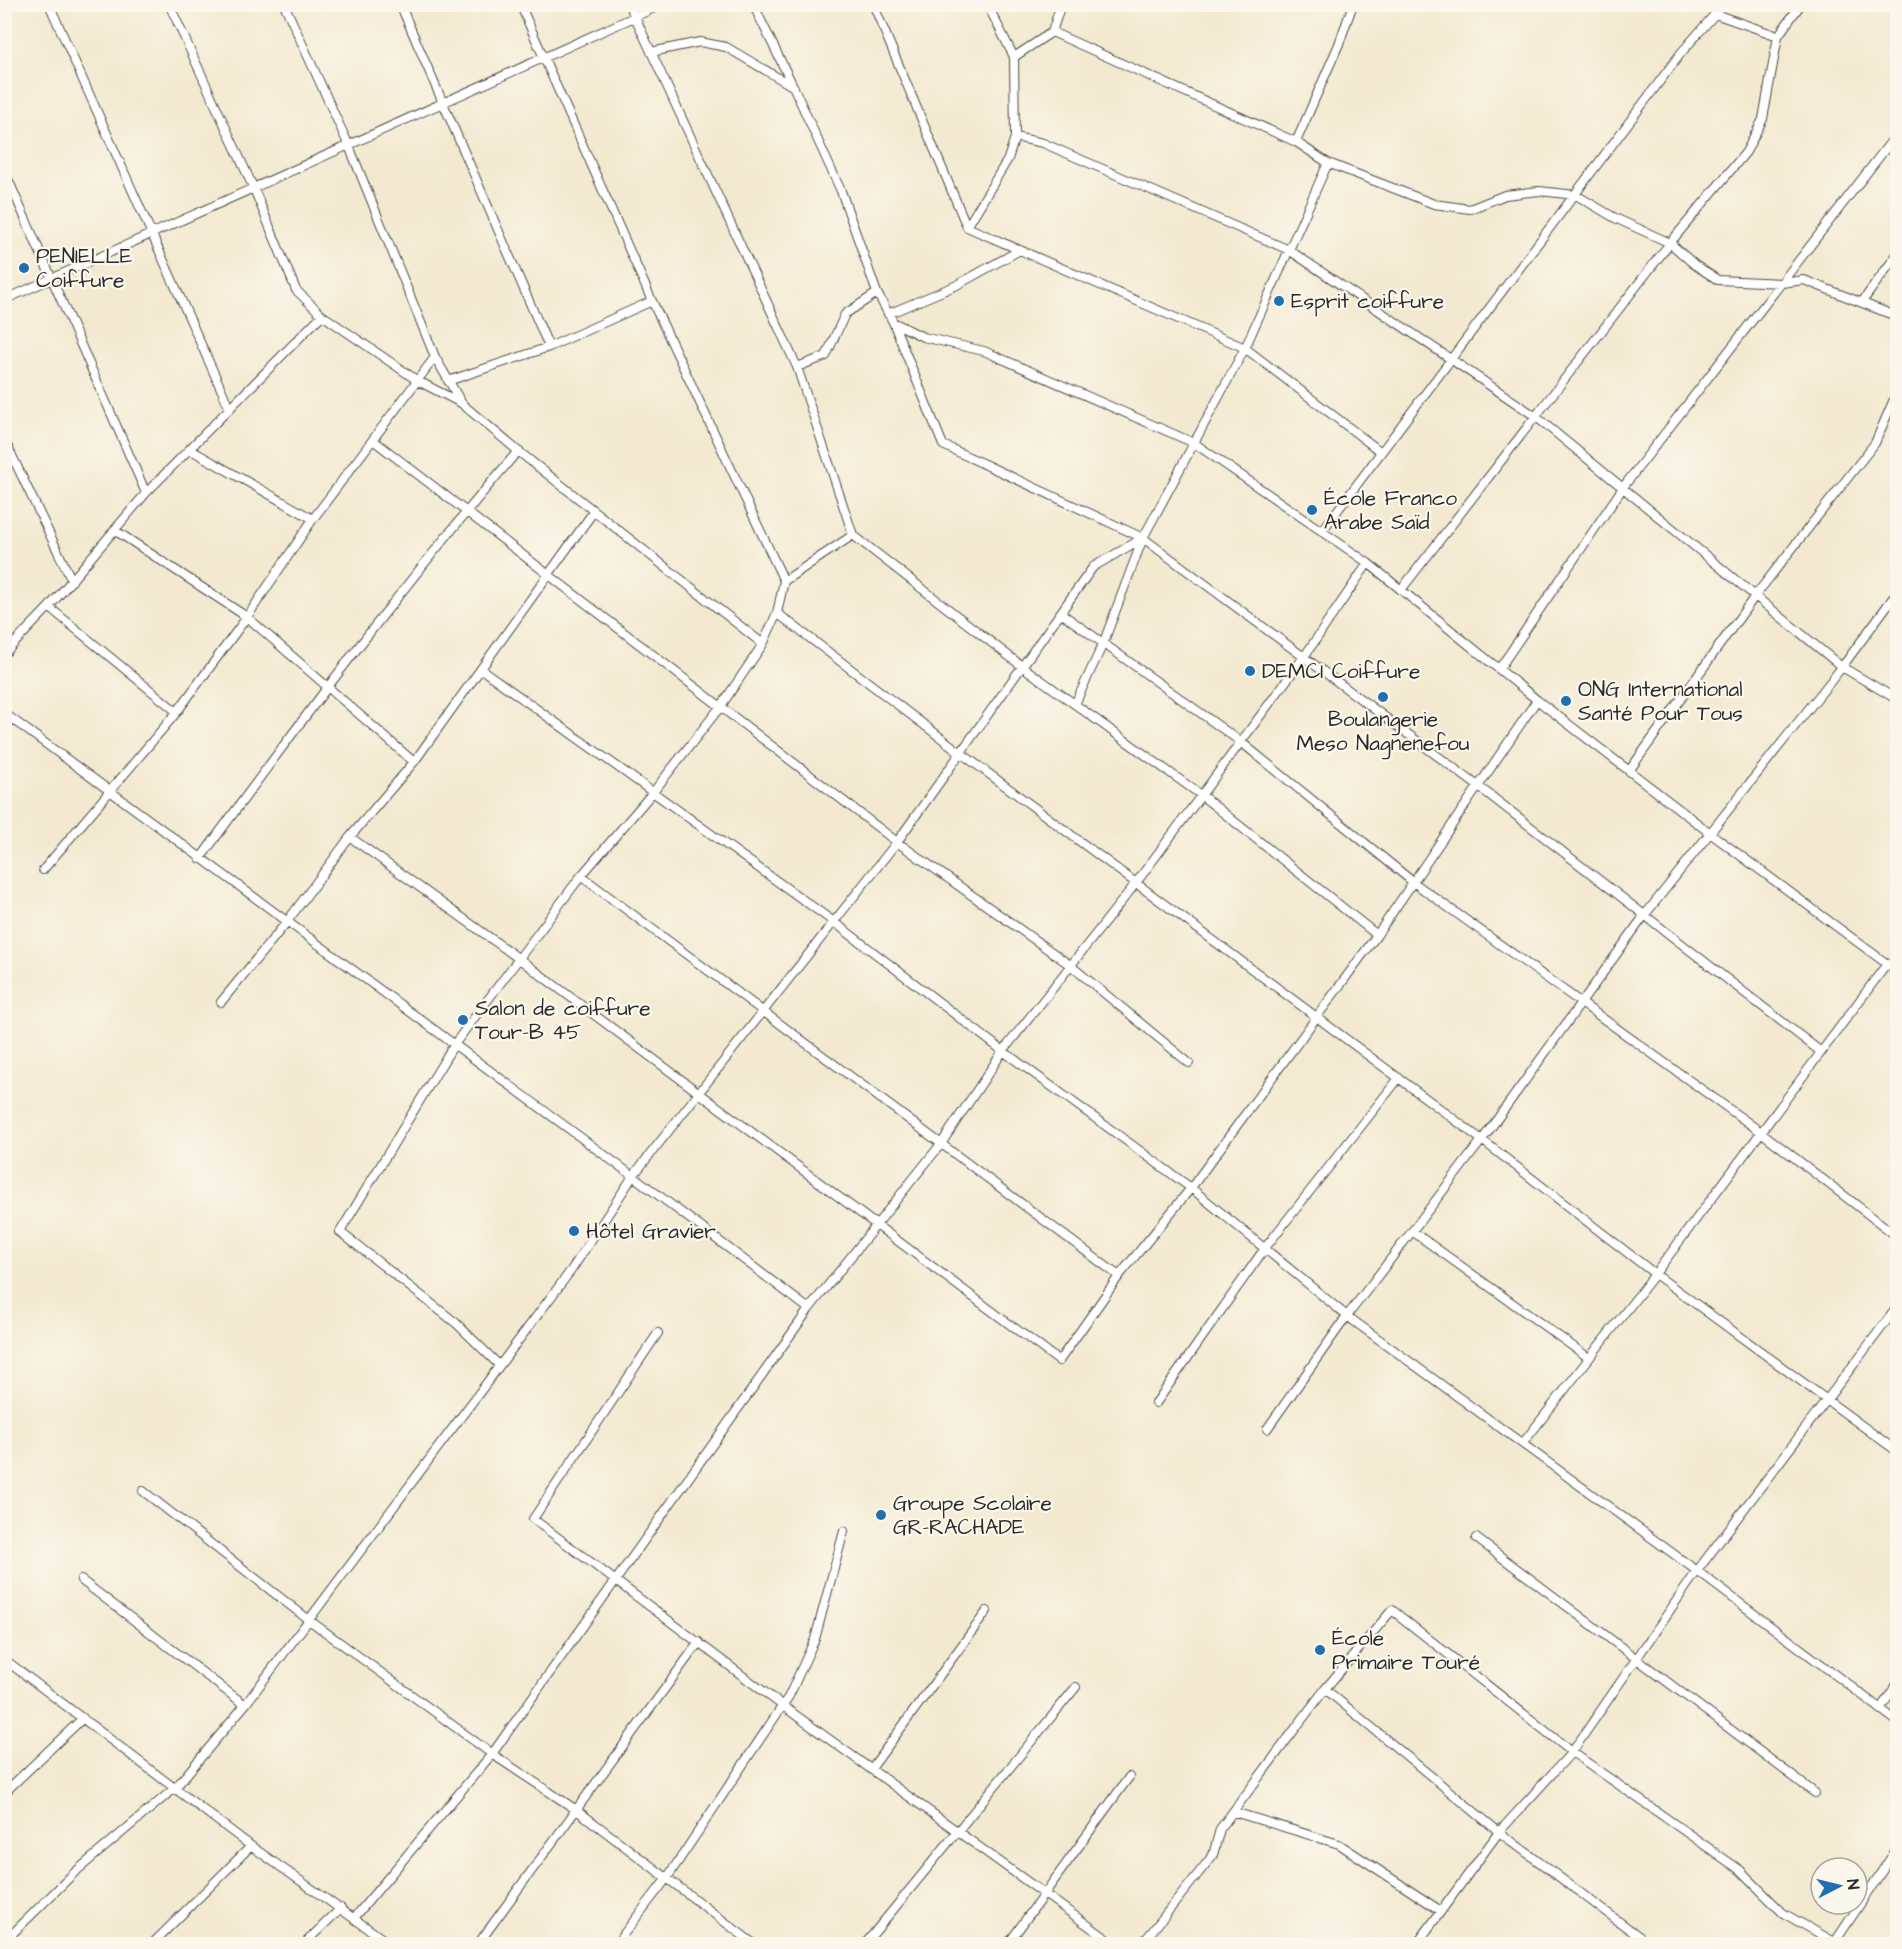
<svg xmlns="http://www.w3.org/2000/svg" width="1902" height="1949" font-family="'Architects Daughter',sans-serif">
	<rect width="100%" height="100%" fill="#fbf7ec"/>
	<filter id="ink" filterUnits="userSpaceOnUse"><feTurbulence type="fractalNoise" baseFrequency=".0167" numOctaves="2"/><feDisplacementMap in="SourceGraphic" scale="12" xChannelSelector="R" yChannelSelector="G"/><feConvolveMatrix kernelMatrix="1 2 1 2 8 2 1 2 1" color-interpolation-filters="sRGB"/></filter>
	<filter id="wash" filterUnits="userSpaceOnUse"><feTurbulence type="fractalNoise" baseFrequency=".008" numOctaves="4" result="noise"/><feDisplacementMap in="SourceGraphic" scale="24" xChannelSelector="R" yChannelSelector="G"/><feGaussianBlur stdDeviation="1.35" result="paint"/><feColorMatrix in="noise" values="0 0 0 0 0 0 0 0 0 0 0 0 0 0 0 0 0 1.4 0 .05"/><feComposite in="paint" operator="in"/></filter>
	<g filter="url(#wash)">
		<rect width="100%" height="100%" fill="#f3e9d0"/>
	</g>
	<g filter="url(#ink)">
		<g fill="none" stroke-linecap="round" stroke-linejoin="round">
			<defs>
				<path id="minor" d="M 49,4 L 230,409
					M 169,4 L 254,189 L 296,290 L 322,315 L 418,381 L 461,403 L 518,451 L 763,644
					M 284,4 L 349,146 L 435,357 L 461,402
					M 400,4 L 549,347
					M 520,4 L 652,301 L 784,581
					M 629,4 L 797,367 L 853,535 L 1023,667 L 1201,795 L 1377,935
					M 753,4 L 794,88 L 841,191 L 877,293 L 893,322 L 943,445 L 1143,538 L 1478,786 L 1821,1052
					M 873,4 L 967,227 L 1245,348 L 1381,452
					M 987,4 L 1014,57
					M 1052,32 L 1296,142 L 1328,163 L 1434,204 L 1470,209 L 1505,195 L 1539,191 L 1576,195 L 1615,218 L 1670,243 L 1695,265 L 1718,280 L 1782,283 L 1804,280 L 1898,317
					M 651,52 L 700,42 L 726,47 L 794,87
					M 1015,137 L 1043,143 L 1289,250 L 1535,416 L 1842,667 L 1898,700
					M 1296,142 L 1339,44 L 1353,4
					M 4,170 L 146,493
					M 967,227 L 1008,159 L 1015,137 L 1014,57 L 1052,32 L 1061,4
					M 4,300 L 663,4
					M 1862,302 L 1898,253
					M 888,314 L 957,285 L 1020,250
					M 893,322 L 923,337 L 984,351 L 1194,443 L 1368,563 L 1537,700 L 1710,833 L 1898,972
					M 797,367 L 826,356 L 845,314 L 877,293
					M 448,381 L 549,347 L 652,301
					M 4,439 L 72,581
					M 373,440 L 897,842 L 1070,965 L 1189,1063
					M 191,450 L 313,519
					M 116,531 L 247,617 L 414,762
					M 1322,531 L 1681,53 L 1715,14 L 1778,36
					M 1401,590 L 1670,243 L 1746,152 L 1763,119 L 1778,36 L 1801,4
					M 49,607 L 177,712
					M 777,613 L 961,753 L 1482,1140 L 1655,1274 L 1898,1452
					M 1061,613 L 1241,742 L 1413,882 L 1761,1132 L 1898,1237
					M 4,654 L 49,607 L 146,493 L 322,315
					M 481,669 L 834,922 L 1003,1051 L 1191,1188 L 1347,1316 L 1697,1571 L 1898,1722
					M 1499,669 L 1624,486 L 1893,139
					M 1075,704 L 1103,644 L 1143,538 L 1245,348 L 1328,163
					M 4,713 L 633,1176 L 809,1309
					M 1629,771 L 1755,596 L 1875,443 L 1898,390
					M 350,837 L 518,958 L 1059,1361 L 1119,1276 L 1191,1188 L 1377,935 L 1537,700
					M 200,859 C 302,719 405,582 518,451
					M 43,870 L 177,712 L 247,617 L 313,519 L 435,357
					M 581,876 L 1119,1276
					M 221,1002 L 286,923 L 350,837 L 414,762 L 594,511
					M 1412,1231 L 1589,1358
					M 658,1333 L 533,1519 L 783,1706 L 1114,1944
					M 499,1365 L 456,1323 L 340,1232 L 453,1046 L 581,876 L 654,791 L 721,706 L 763,644 L 777,613 L 784,581 L 853,535
					M 1156,1403 L 1265,1248 L 1399,1078
					M 1267,1429 L 1347,1316 L 1482,1140 L 1644,916 L 1842,667 L 1898,591
					M 1523,1443 L 1655,1274 L 1887,964
					M 143,1491 L 309,1620 L 492,1754 L 578,1811 L 754,1944
					M 1476,1538 L 1815,1793
					M 81,1580 L 245,1705
					M 4,1659 L 251,1846 L 390,1944
					M 1325,1689 L 1499,1832 L 1649,1944
					M 1880,1709 L 1898,1683
					M 871,1769 L 987,1611
					M 4,1793 L 83,1718
					M 1234,1812 L 1339,1844 L 1441,1911
					M 355,1917 L 492,1754 L 809,1309 L 941,1144 L 1003,1051 L 1136,883 L 1304,657 L 1368,563
					M 4,1942 L 74,1873 L 176,1787 L 245,1705 L 572,1269 L 633,1176 L 897,842 L 1093,567 L 1143,538
					M 1835,1942 L 1898,1847
					M 152,1944 L 251,1846
					M 304,1944 L 341,1908
					M 478,1944 L 699,1642
					M 616,1944 L 667,1878 L 789,1696 L 815,1639 L 844,1531
					M 865,1944 L 1076,1687
					M 1008,1944 L 1129,1777
					M 1142,1944 L 1213,1855 L 1220,1829 L 1325,1689 L 1392,1610 L 1572,1752 L 1740,1870 L 1783,1913 L 1838,1944
					M 1417,1944 L 1499,1832 L 1572,1752 L 1697,1571 L 1898,1306"/>
			</defs>
			<use href="#minor" stroke="#494844" stroke-width="10"/>
			<use href="#minor" stroke="#fff" stroke-width="8"/>
		</g>
	</g>
	<g fill="#1f6fb2" stroke="#fbf7ec" stroke-width="2">
		<circle cx="24" cy="268" r="6"/>
		<circle cx="1279" cy="301" r="6"/>
		<circle cx="1312" cy="510" r="6"/>
		<circle cx="1250" cy="671" r="6"/>
		<circle cx="1383" cy="697" r="6"/>
		<circle cx="1566" cy="701" r="6"/>
		<circle cx="463" cy="1020" r="6"/>
		<circle cx="574" cy="1231" r="6"/>
		<circle cx="881" cy="1515" r="6"/>
		<circle cx="1320" cy="1650" r="6"/>
	</g>
	<g text-anchor="middle" stroke-width="4.5" stroke-linejoin="round" paint-order="stroke">
		<g font-size="21" fill="#2b2b2b" stroke="#fbf7ec" text-anchor="start">
			<text x="36" y="263">PENIELLE<tspan x="36" dy="24">Coiffure</tspan></text>
			<text x="1291" y="308">Esprit coiffure</text>
			<text x="1324" y="505">École Franco<tspan x="1324" dy="24">Arabe Saïd</tspan></text>
			<text x="1262" y="678">DEMCI Coiffure</text>
			<text x="1578" y="696">ONG International<tspan x="1578" dy="24">Santé Pour Tous</tspan></text>
			<text x="1383" y="726" text-anchor="middle">Boulangerie<tspan x="1383" dy="24">Meso Nagnenefou</tspan></text>
			<text x="475" y="1015">Salon de coiffure<tspan x="475" dy="24">Tour-B 45</tspan></text>
			<text x="586" y="1238">Hôtel Gravier</text>
			<text x="893" y="1510">Groupe Scolaire<tspan x="893" dy="24">GR-RACHADE</tspan></text>
			<text x="1332" y="1645">École<tspan x="1332" dy="24">Primaire Touré</tspan></text>
		</g>
	</g>
	<rect width="1902" height="1949" fill="none" stroke="#fbf7ec" stroke-width="24"/>
	<g transform="translate(1839 1886) rotate(83)"><circle r="28" fill="#fbf7ec" stroke="#a8a59f" stroke-width="1.5"/>
	<path d="M0-4.5L10 22L0 15L-10 22Z" fill="#1f6fb2"/>
	<text y="-9" font-size="16" font-weight="bold" text-anchor="middle" fill="#2b2b2b">N</text>
	</g>
</svg>
